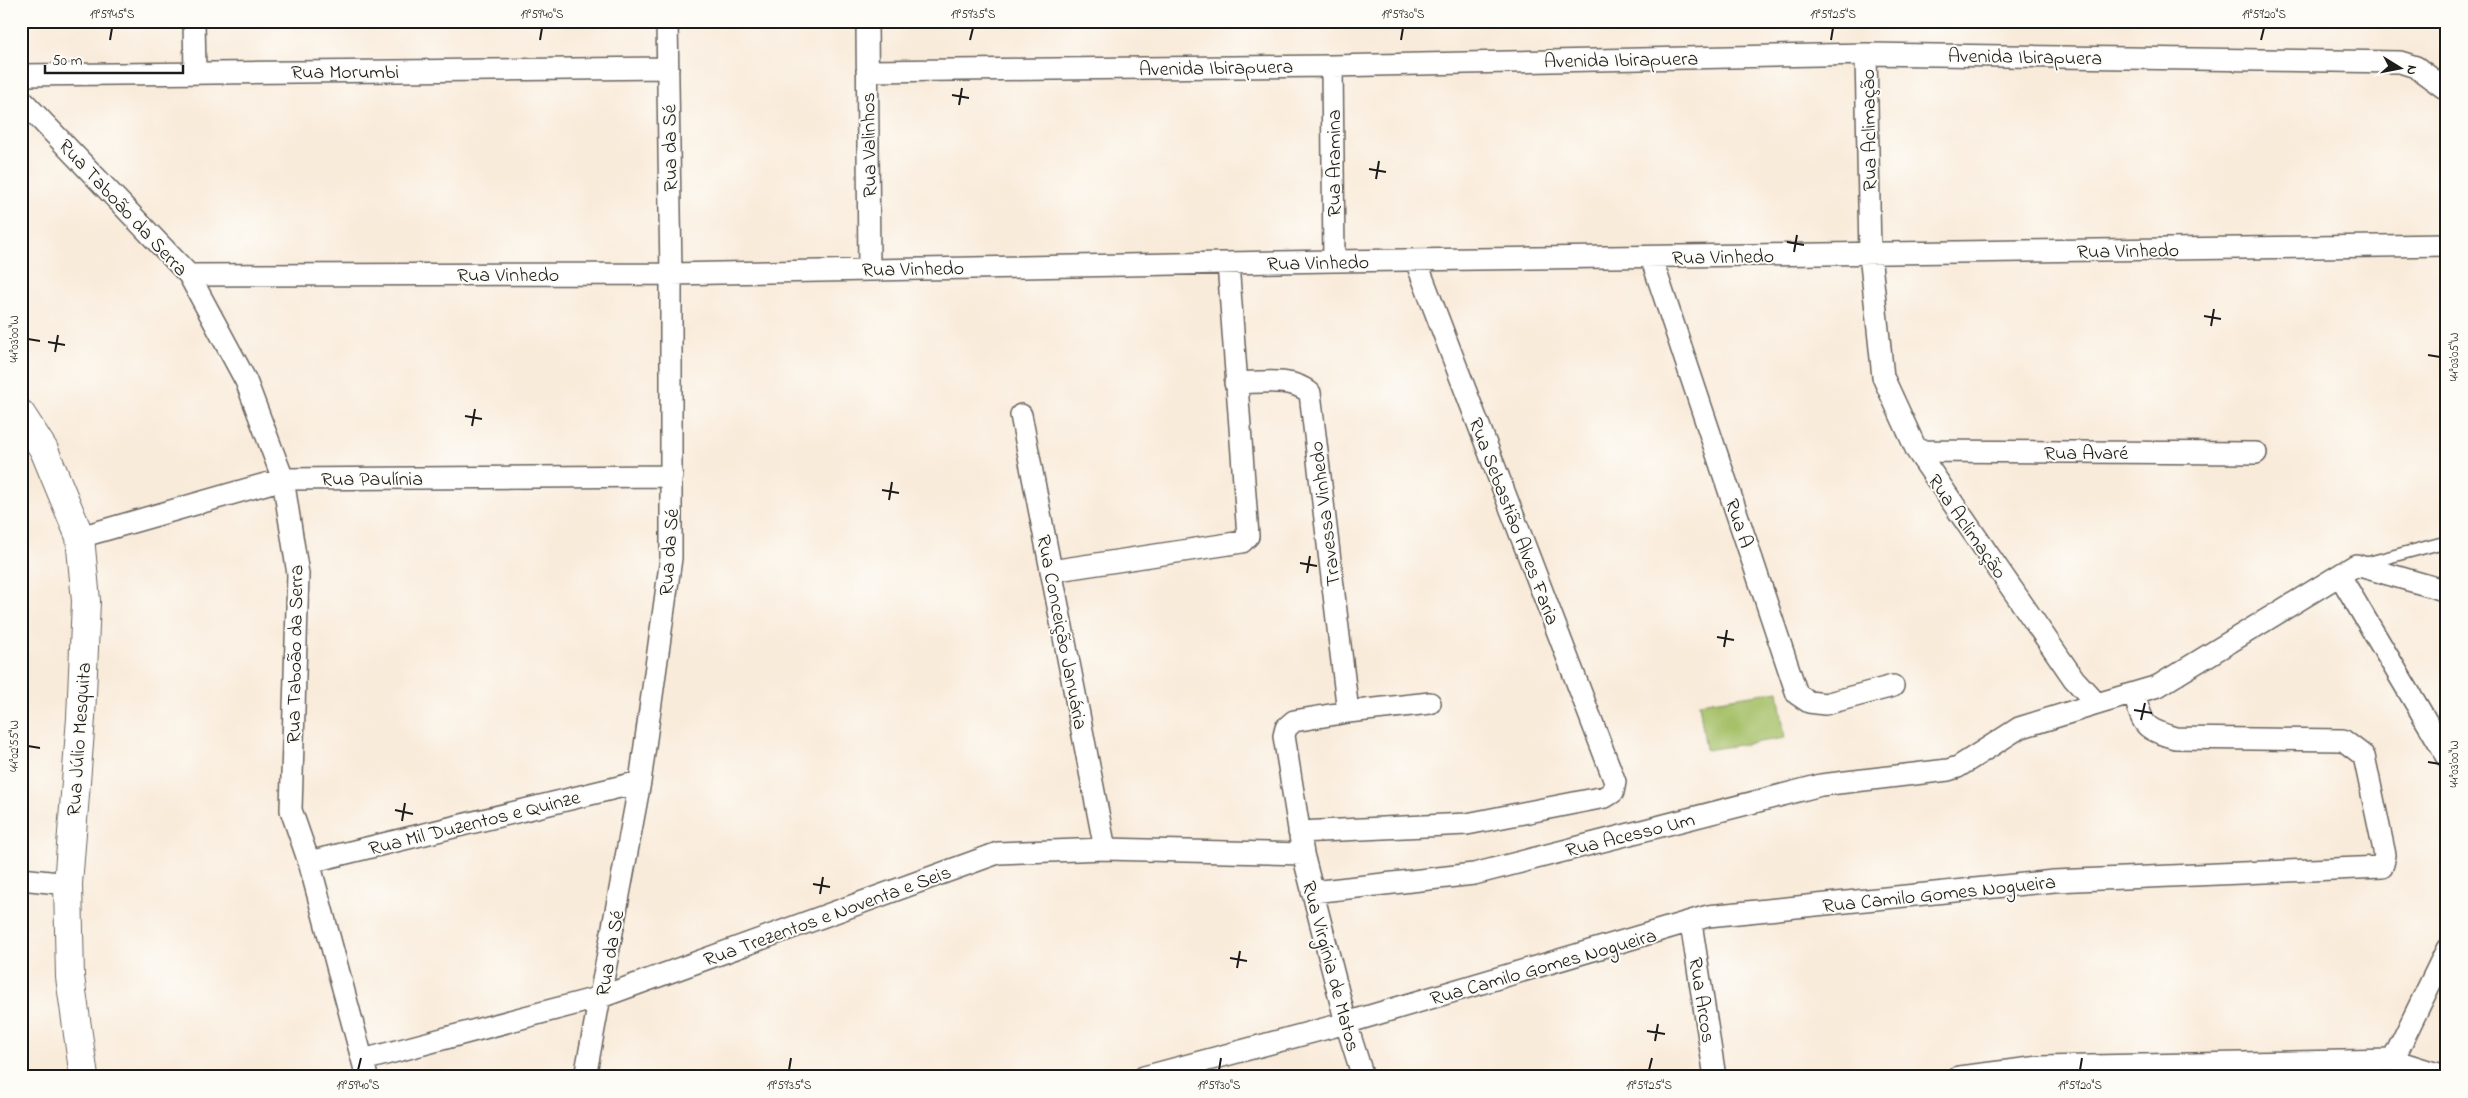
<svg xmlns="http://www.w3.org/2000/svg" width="2468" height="1098" font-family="'Indie Flower',sans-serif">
	<rect width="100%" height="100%" fill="#fdfcf7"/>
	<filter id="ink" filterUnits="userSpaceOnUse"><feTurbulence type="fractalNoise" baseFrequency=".02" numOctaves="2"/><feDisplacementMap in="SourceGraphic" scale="10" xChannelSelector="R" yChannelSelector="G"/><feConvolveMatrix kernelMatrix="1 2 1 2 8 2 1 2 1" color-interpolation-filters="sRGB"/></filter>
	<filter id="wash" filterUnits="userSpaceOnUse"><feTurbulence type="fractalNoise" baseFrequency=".0096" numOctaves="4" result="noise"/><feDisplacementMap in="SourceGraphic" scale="20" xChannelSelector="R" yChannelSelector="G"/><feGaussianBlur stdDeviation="1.12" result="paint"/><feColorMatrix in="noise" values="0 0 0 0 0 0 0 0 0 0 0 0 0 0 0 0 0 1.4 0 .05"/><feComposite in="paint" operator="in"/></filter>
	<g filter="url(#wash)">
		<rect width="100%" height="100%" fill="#f9ebda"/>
		<path fill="#a5c067" stroke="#606e42" d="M 1778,691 L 1785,738 L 1706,750 L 1699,703 Z"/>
	</g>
	<g filter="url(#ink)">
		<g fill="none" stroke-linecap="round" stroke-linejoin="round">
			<defs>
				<path id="lane" d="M 2363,564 L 2442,543 L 2447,540"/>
				<path id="street" d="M 194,21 L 195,72
					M 867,21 L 869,269
					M 1866,54 L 1870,254 L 1883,377 L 1917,451 L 2074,679 L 2097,704 L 2158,686 L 2356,565 L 2447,591
					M 1332,66 L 1334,261
					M 867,71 L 1332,66 L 1866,54 L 2400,62 L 2416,67 L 2443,87 L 2447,85
					M 21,75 L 668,68
					M 21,99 L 189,275 L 246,381 L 283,479 L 298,574 L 291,810 L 309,862 L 367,1077
					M 1651,257 L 1797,694 L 1809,702 L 1825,704 L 1893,686
					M 189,275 L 671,274 L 1334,261 L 2447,245
					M 1235,383 C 1258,383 1292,376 1310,393 L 1348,712 L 1294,721 L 1286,728 L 1284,736 L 1303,854 L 1346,1023 L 1363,1077
					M 1021,415 L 1105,849
					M 1917,451 L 2256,453
					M 80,537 L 283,479 L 672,476
					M 1051,571 L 1242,542 L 1248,536 L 1228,263
					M 2340,576 L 2447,756
					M 1348,712 L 1430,703
					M 1299,832 L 1467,824 L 1605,797 L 1613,792 L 1615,782 L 1416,261
					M 309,862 L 640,782
					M 21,879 L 68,884
					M 1312,892 L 1474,874 L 1821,785 L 1948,770 L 1958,767 L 2019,728 L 2097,704
					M 1691,923 L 1715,1077
					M 363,1060 L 601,997 L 998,853 L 1105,849 L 1303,854
					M 2393,1060 L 2447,949
					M 585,1077 L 640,782 L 671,558 L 671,274 L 667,21
					M 1144,1077 L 1346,1023 L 1708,916 L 2054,881 L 2382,867 L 2385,855 L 2364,756 L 2343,740 L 2175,738 C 2142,728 2143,725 2134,693
					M 1959,1077 L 2040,1067 L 2393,1060 L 2447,1077"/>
				<path id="primary" d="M 21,414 L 44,450 L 80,537 L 86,601 L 81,718 L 68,884 L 70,977 L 84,1077"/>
			</defs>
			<use href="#lane" stroke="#69645e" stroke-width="14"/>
			<use href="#street" stroke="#69645e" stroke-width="24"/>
			<use href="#primary" stroke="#69645e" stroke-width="30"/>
			<use href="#lane" stroke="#fff" stroke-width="11"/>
			<use href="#street" stroke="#fff" stroke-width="21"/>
			<use href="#primary" stroke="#fff" stroke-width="28"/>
		</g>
	</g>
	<path fill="none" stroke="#1c1c1c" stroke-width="2" d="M 110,40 L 112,28M 540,40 L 542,28M 970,40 L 973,28M 1401,40 L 1403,28M 1831,40 L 1833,28M 2261,40 L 2264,28M 952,95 L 969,98M 959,105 L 962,88M 1369,169 L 1386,172M 1376,179 L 1379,161M 1787,242 L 1804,245M 1794,252 L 1797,235M 2204,316 L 2221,319M 2211,326 L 2214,309M 28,339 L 40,341M 48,342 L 65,345M 55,352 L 58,335M 2428,355 L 2440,357M 465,416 L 482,419M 472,426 L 475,409M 882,490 L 899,493M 889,500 L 892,482M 1300,563 L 1317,566M 1307,573 L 1310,556M 1717,637 L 1734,640M 1724,647 L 1727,630M 2134,710 L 2152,713M 2141,720 L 2145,703M 28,746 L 40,748M 2428,762 L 2440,764M 395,810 L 413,814M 402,821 L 405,803M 813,884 L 830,887M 820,894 L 823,877M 1230,958 L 1247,961M 1237,968 L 1240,951M 1647,1031 L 1665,1034M 1655,1041 L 1658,1024M 358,1070 L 361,1058M 789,1070 L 791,1058M 1219,1070 L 1221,1058M 1649,1070 L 1652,1058M 2080,1070 L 2082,1058"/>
	<g text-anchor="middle" stroke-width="4" stroke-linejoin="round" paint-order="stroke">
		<g font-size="20" fill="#1c1c1c" stroke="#fdfcf7">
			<text transform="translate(2025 56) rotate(1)" y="7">Avenida Ibirapuera</text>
			<text transform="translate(1621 59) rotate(-1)" y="7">Avenida Ibirapuera</text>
			<text transform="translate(1216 67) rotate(-1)" y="7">Avenida Ibirapuera</text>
			<text x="345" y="78">Rua Morumbi</text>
			<text transform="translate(1868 130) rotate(-91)" y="7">Rua Aclimação</text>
			<text transform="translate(868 145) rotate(-91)" y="7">Rua Valinhos</text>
			<text transform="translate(669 148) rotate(-91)" y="7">Rua da Sé</text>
			<text transform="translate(1333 163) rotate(-90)" y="7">Rua Aramina</text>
			<text transform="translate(124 207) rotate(47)" y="7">Rua Taboão da Serra</text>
			<text transform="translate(2128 250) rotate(-1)" y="7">Rua Vinhedo</text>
			<text transform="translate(1723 256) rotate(-1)" y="7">Rua Vinhedo</text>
			<text transform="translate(1318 262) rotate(-1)" y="7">Rua Vinhedo</text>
			<text transform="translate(913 268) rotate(-1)" y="7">Rua Vinhedo</text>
			<text x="508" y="281">Rua Vinhedo</text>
			<text x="2086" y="459">Rua Avaré</text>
			<text x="372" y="485">Rua Paulínia</text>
			<text transform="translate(1324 514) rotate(-97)" y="7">Travessa Vinhedo</text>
			<text transform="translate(1515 521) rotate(69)" y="7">Rua Sebastião Alves Faria</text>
			<text transform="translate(1740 523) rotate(71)" y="7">Rua A</text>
			<text transform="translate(1968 526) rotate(55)" y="7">Rua Aclimação</text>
			<text transform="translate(668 552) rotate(-86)" y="7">Rua da Sé</text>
			<text transform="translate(1063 632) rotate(79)" y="7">Rua Conceição Januária</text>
			<text transform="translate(294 654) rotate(-89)" y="7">Rua Taboão da Serra</text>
			<text transform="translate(78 739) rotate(-86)" y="7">Rua Júlio Mesquita</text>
			<text transform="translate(474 822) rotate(-14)" y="7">Rua Mil Duzentos e Quinze</text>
			<text transform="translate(1630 834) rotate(-14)" y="7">Rua Acesso Um</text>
			<text transform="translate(1939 893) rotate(-6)" y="7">Rua Camilo Gomes Nogueira</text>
			<text transform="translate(827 915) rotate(-20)" y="7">Rua Trezentos e Noventa e Seis</text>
			<text transform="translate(609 953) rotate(-80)" y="7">Rua da Sé</text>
			<text transform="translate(1332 966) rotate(75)" y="7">Rua Virgínia de Matos</text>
			<text transform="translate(1543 966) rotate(-16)" y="7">Rua Camilo Gomes Nogueira</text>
			<text transform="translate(1703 1000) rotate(81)" y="7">Rua Arcos</text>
		</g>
	</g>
	<rect width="2468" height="1098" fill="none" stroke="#fdfcf7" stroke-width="55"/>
	<g transform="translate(2400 68) rotate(100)" stroke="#fdfcf7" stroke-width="4" paint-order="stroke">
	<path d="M0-4L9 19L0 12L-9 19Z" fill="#1c1c1c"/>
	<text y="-8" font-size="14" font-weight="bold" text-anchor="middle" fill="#1c1c1c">N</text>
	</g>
	<path d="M45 65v8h138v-8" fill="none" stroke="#1c1c1c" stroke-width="2.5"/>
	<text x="52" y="65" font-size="15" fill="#1c1c1c" stroke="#fdfcf7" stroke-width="4" paint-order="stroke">50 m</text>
	<rect x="28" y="28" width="2412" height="1042" fill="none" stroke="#1c1c1c" stroke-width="2"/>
	<g font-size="12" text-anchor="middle" fill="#1c1c1c">
		<text x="112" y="18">19°59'45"S</text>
		<text x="542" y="18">19°59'40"S</text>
		<text x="973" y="18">19°59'35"S</text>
		<text x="1403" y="18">19°59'30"S</text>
		<text x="1833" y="18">19°59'25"S</text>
		<text x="2264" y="18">19°59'20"S</text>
		<text transform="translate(14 339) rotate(-90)" y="4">44°03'00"W</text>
		<text transform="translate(2454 357) rotate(-90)" y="4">44°03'05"W</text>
		<text transform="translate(14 746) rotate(-90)" y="4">44°02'55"W</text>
		<text transform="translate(2454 764) rotate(-90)" y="4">44°03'00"W</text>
		<text x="358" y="1089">19°59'40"S</text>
		<text x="789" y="1089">19°59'35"S</text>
		<text x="1219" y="1089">19°59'30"S</text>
		<text x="1649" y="1089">19°59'25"S</text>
		<text x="2080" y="1089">19°59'20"S</text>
	</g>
</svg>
